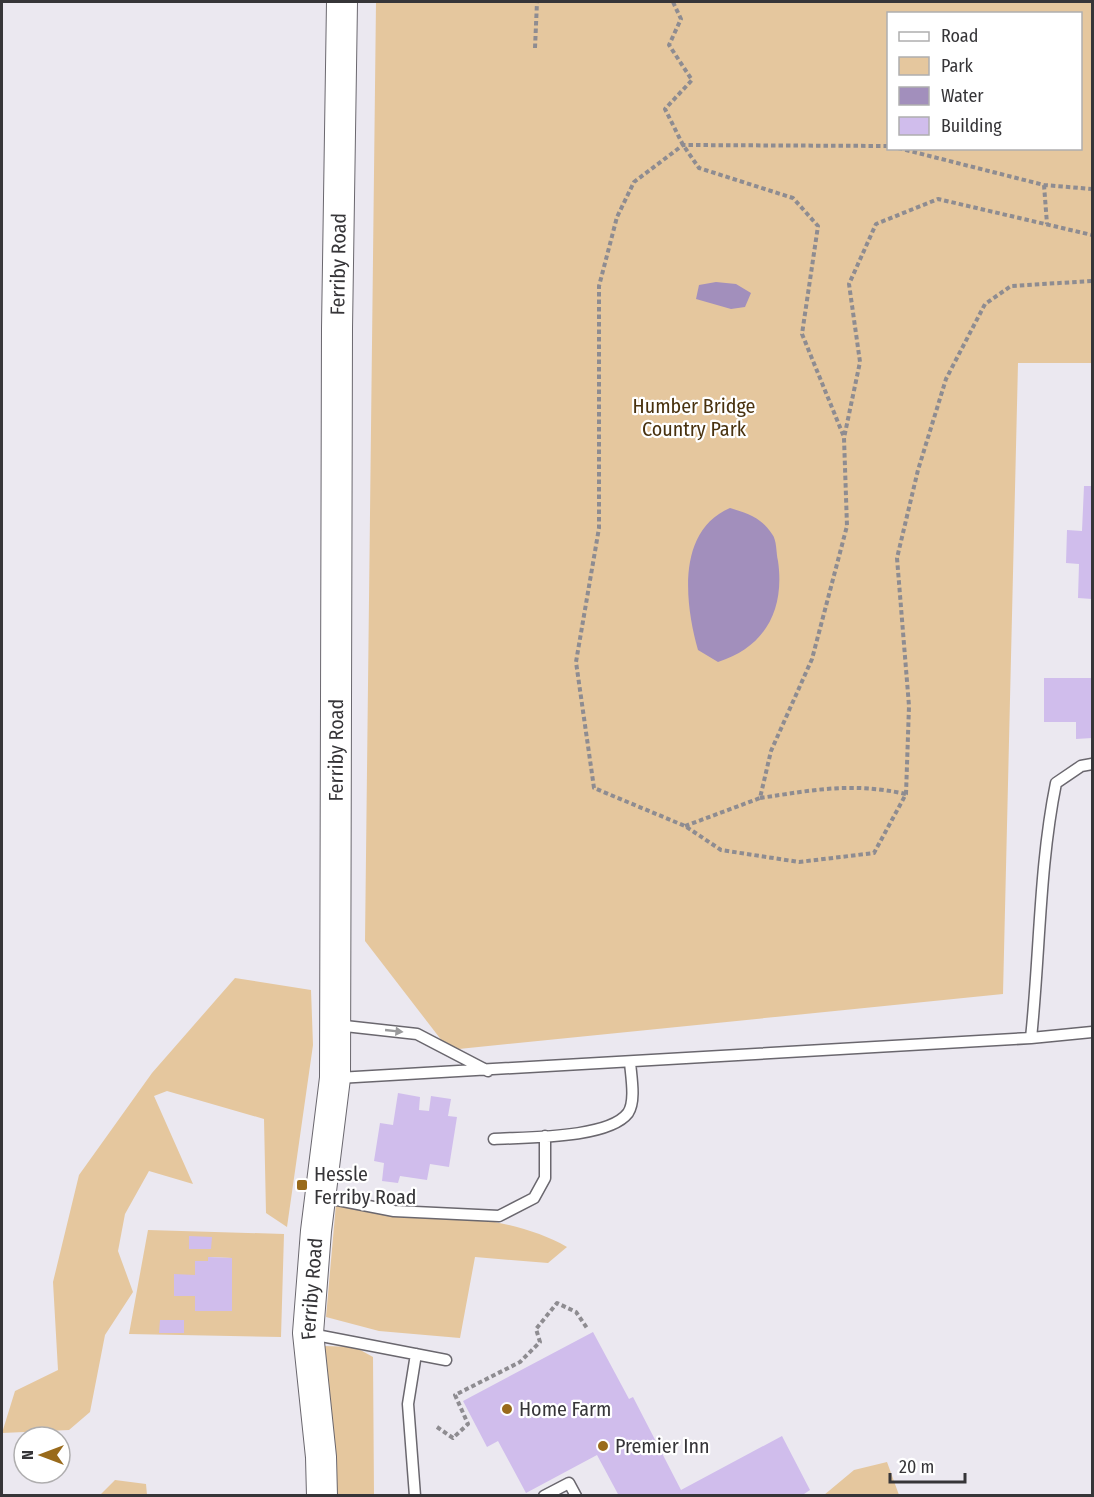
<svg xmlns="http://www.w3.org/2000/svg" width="1094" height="1497" font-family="'Fira Sans Condensed',sans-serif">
	<rect width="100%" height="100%" fill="#ebe8f0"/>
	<path fill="#e5c79e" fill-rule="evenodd" d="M 376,2 L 1092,2 L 1092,363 L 1018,363 L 1003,994 L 449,1050 L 365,941 ZM 888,14 L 1080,14 L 1080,148 L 888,148 Z
		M 235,978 L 311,990 L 313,1045 L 287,1227 L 266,1213 L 264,1119 L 167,1091 L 154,1096 L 193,1184 L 149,1171 L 125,1214 L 118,1251 L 133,1292 L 105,1335 L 90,1412 L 69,1430 L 2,1433 L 15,1391 L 58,1370 L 53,1282 L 79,1175 L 152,1073 Z
		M 336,1204 C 406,1212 506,1212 567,1247 L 548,1263 L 475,1257 L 460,1338 L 379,1331 L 326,1317 Z
		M 148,1230 L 284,1234 L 281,1337 L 129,1334 ZM 209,1257 L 232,1258 L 232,1311 L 195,1310 L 195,1296 L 174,1296 L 174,1275 L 195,1275 L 208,1261 Z
		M 324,1346 L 355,1347 L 373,1357 L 374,1495 L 334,1495 L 333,1430 Z
		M 887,1462 L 899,1495 L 824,1495 L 854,1470 Z
		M 115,1480 L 146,1484 L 147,1495 L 100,1495 Z"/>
	<path fill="#a28fbc" d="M 716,282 L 736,284 L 751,293 L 745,307 L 731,309 L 696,299 L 699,285 Z
		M 730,508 C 747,513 762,518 772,534 C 777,540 776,553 778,561 C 785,610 765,647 718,662 L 698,650 C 685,604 676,531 730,508 Z"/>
	<path fill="#d0bdec" d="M 1084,486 L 1092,486 L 1092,599 L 1078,598 L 1079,564 L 1066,563 L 1067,530 L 1082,531 Z
		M 1044,678 L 1092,678 L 1092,738 L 1076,739 L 1076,722 L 1044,722 Z
		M 398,1093 L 420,1097 L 419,1110 L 429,1111 L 431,1096 L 451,1099 L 448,1116 L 457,1117 L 449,1167 L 430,1164 L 427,1180 L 400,1176 L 398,1183 L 382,1181 L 384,1163 L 374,1161 L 380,1123 L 393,1125 Z
		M 189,1236 L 212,1237 L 211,1249 L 189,1249 Z
		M 208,1257 L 232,1258 L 232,1311 L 195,1311 L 195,1296 L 174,1296 L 174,1274 L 195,1275 L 195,1261 L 208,1261 Z
		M 160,1320 L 184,1320 L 184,1333 L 159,1333 Z
		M 593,1332 L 629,1399 L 633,1397 L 681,1490 L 782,1436 L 810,1490 L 801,1496 L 619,1496 L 597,1455 L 526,1493 L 498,1441 L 487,1447 L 463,1401 Z"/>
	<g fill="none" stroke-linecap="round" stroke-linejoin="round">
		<defs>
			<path id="lane" d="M 336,1025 L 417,1034 L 488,1071
				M 1031,1038 C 1040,953 1039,867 1056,783 L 1081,766 L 1092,764
				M 338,1078 L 1031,1038 L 1092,1032
				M 494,1139 C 525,1137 608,1139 628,1113 C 636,1101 631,1076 630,1062
				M 322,1197 L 394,1211 L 499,1216 L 534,1198 L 545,1178 L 545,1136
				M 311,1334 L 446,1360
				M 415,1496 L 408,1404 L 416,1354
				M 544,1496 L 569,1483 L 576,1496"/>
			<g id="secondary">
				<path id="s1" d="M 322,1496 L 321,1457 L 308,1333 L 316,1231 L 335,1078 L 337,329 L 342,2"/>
			</g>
		</defs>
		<use href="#lane" stroke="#6a676e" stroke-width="13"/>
		<use href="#secondary" stroke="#6a676e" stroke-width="32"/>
		<path stroke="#8e8c91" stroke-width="4" stroke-dasharray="4.5 3" stroke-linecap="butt" d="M 673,2 L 681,19 L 669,45 L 692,80 L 665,109 L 683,145 L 699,168 L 793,198 L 818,226 L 802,334 L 844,437
			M 535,48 L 537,2
			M 888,146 L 683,145 L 634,182 L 617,217 L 599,286 L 599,528 L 576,662 L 594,788 L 685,826 L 721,850 L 799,862 L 874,853 L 906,794 L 909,706 L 897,558 L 918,470 L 946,379 L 985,304 L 1011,286 L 1092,281
			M 898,148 L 1044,185 L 1092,189
			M 1044,185 L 1047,224
			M 760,798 C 814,790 851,782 906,794
			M 685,826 L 760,798 L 771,751 L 812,659 L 847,526 L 844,438 L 860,362 L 849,284 L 876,224 L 938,199 L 1092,235
			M 437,1427 L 453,1438 L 468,1424 L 455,1395 L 520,1362 L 540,1342 L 536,1329 L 557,1303 L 576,1312 L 587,1328"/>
		<use href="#lane" stroke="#fff" stroke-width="10"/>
		<use href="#secondary" stroke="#fff" stroke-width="30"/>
	</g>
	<defs><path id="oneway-solid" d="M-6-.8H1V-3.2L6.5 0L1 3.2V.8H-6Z" transform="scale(1.5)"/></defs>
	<use fill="#9a9a9c" href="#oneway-solid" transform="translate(394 1031) rotate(6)"/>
	<g fill="#996a1b" stroke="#fff" stroke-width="2">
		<rect x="296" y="1179" width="12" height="12" rx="3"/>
		<circle cx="507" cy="1409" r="6"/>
		<circle cx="603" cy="1446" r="6"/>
	</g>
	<g text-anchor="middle" stroke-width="4.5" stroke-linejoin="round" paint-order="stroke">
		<g font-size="20" fill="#363538" stroke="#fff">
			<text dy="7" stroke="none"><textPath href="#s1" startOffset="1234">Ferriby Road</textPath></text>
			<text dy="7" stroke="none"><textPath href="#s1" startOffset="748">Ferriby Road</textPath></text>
			<text dy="7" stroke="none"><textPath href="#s1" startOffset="208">Ferriby Road</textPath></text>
		</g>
		<g font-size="20" fill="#49320f" stroke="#fff">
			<text x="694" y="413">Humber Bridge<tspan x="694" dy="23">Country Park</tspan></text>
		</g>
		<g font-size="20" fill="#363538" stroke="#fff" text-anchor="start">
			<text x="314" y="1181">Hessle<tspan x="314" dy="23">Ferriby Road</tspan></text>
			<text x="519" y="1416">Home Farm</text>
			<text x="615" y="1453">Premier Inn</text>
		</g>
	</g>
	<rect width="1094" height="1497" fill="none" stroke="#363538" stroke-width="6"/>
	<rect x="887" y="12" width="195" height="138" fill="#ffffff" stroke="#afaeaf" stroke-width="1.5"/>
	<rect x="899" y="32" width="30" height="9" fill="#ffffff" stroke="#afaeaf" stroke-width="1.5"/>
	<text x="941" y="42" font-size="18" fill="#363538">Road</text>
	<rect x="899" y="57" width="30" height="18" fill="#e5c79e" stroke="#afaeaf" stroke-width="1.5"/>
	<text x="941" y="72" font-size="18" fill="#363538">Park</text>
	<rect x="899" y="87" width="30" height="18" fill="#a28fbc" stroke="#afaeaf" stroke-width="1.5"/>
	<text x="941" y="102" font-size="18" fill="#363538">Water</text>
	<rect x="899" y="117" width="30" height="18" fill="#d0bdec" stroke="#afaeaf" stroke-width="1.5"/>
	<text x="941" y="132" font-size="18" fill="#363538">Building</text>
	<g transform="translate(42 1455) rotate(270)"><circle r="28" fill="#ffffff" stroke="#afaeaf" stroke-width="1.5"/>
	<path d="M0-4.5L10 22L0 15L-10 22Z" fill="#996a1b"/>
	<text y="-9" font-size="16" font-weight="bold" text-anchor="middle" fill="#363538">N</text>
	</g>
	<path d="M890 1473v9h75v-9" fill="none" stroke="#363538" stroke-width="3"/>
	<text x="899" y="1473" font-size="18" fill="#363538" stroke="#ffffff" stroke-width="4.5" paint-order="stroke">20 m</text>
</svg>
